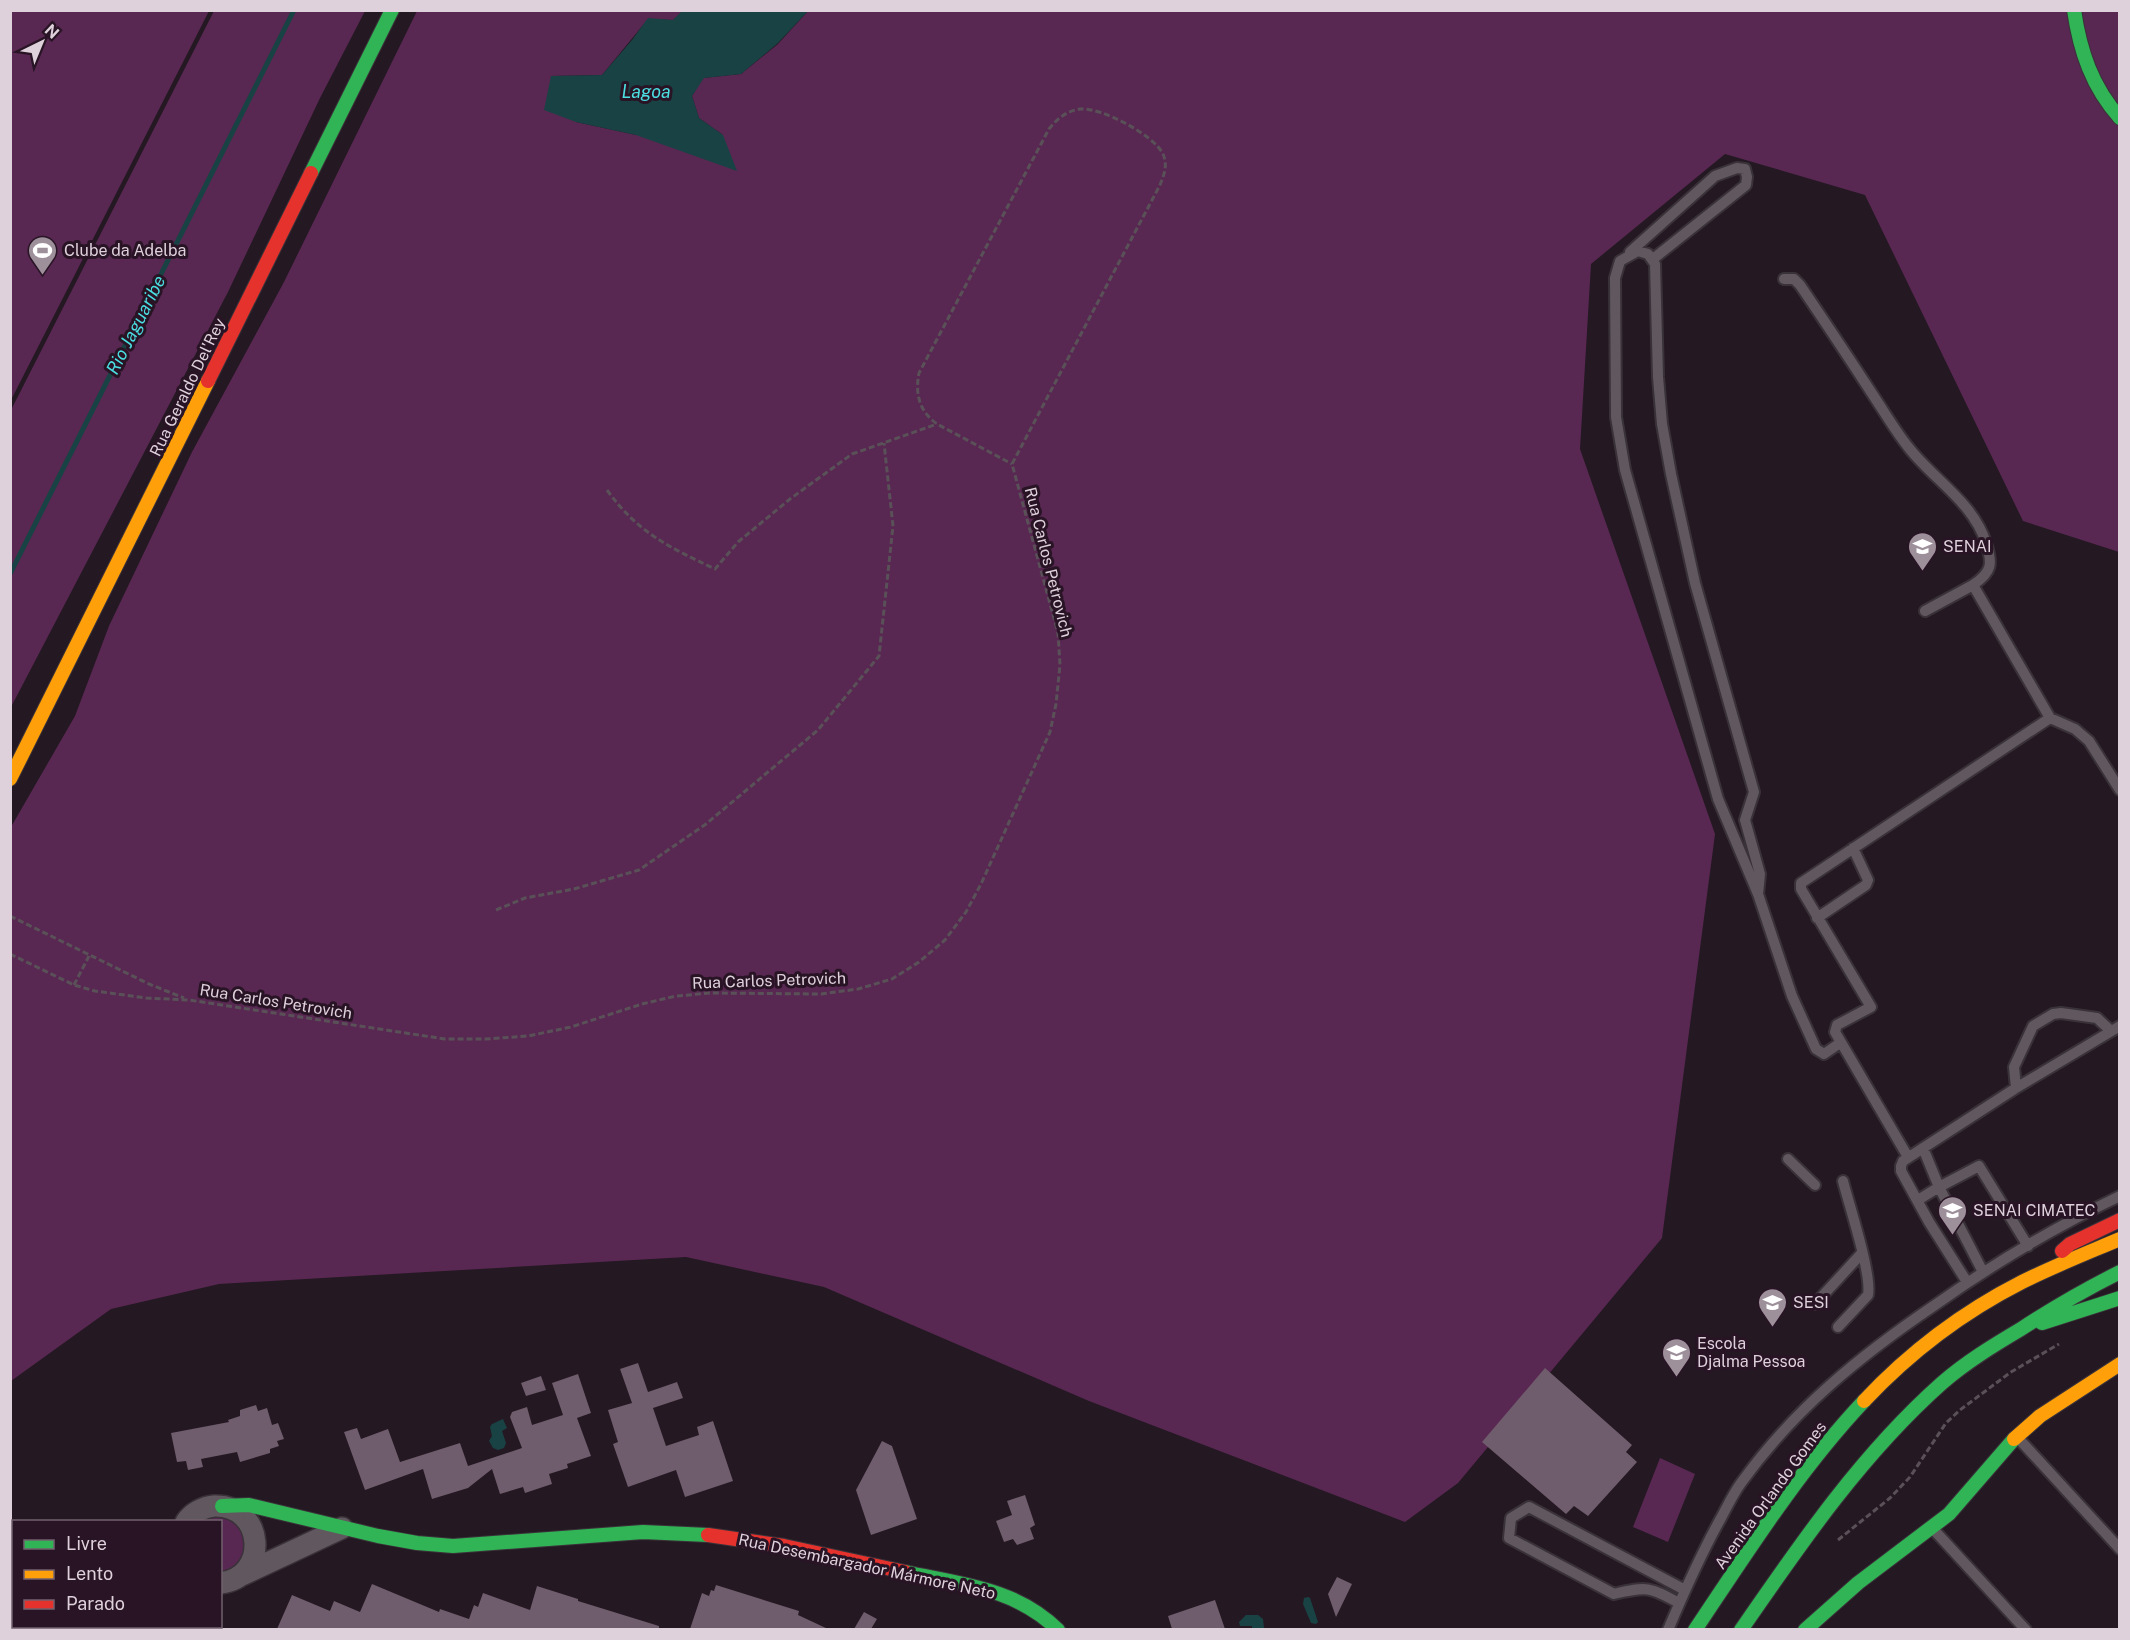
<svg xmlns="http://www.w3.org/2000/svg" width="2130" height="1640" font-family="'Public Sans',sans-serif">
	<rect width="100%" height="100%" fill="#241822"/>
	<path fill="#582852" d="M 11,10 L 209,11 L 11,400 L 10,11 Z
		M 214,11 L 365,11 L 320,98 L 228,292 L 11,707 L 11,410 Z
		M 417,11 L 683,11 L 673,20 L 648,19 L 602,75 L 551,76 L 576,122 L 636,135 L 723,135 L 699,118 L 692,96 L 703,78 L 741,74 L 778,44 L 808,11 L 2119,11 L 2119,552 L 2023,521 L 1865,195 L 1725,154 L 1591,264 L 1580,449 L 1715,834 L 1662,1238 L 1458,1483 L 1405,1522 L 1089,1401 L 824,1287 L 686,1257 L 219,1284 L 111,1309 L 11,1381 L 11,827 L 75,716 L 109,626 L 192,452 L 284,282 Z
		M 1660,1458 L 1695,1474 L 1668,1542 L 1633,1527 Z
		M 212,1516 C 216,1516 223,1516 227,1518 C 246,1525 250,1553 234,1566 C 231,1569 224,1570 221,1572 L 220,1522 L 199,1522 Z"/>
	<path fill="#194244" d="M 683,10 L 808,11 L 778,43 L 741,74 L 704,78 L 692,96 L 699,118 L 723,135 L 737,171 L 636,135 L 576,122 L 544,110 L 551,76 L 602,75 L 632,40 L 648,18 L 673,20 Z
		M 503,1419 L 507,1428 L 502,1431 L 506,1443 L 504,1448 L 498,1450 L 493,1448 L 489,1441 L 492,1436 L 490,1427 L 492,1424 Z
		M 1308,1597 L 1310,1598 L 1318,1622 L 1316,1624 L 1311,1623 L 1303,1604 L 1304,1598 Z
		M 1246,1615 L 1258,1615 L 1263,1619 L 1264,1628 L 1252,1629 L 1252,1626 L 1240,1626 L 1239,1622 Z"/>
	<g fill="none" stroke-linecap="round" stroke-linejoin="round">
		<path stroke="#194244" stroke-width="5" d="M 10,574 L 294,10"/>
	</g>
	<path fill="#6f5c6c" d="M 638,1363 L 648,1392 L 677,1382 L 683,1398 L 653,1408 L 666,1446 L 699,1435 L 697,1427 L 713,1421 L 733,1481 L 685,1497 L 676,1470 L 628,1487 L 613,1444 L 618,1442 L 608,1410 L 632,1403 L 620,1369 Z
		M 1545,1368 L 1632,1445 L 1626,1452 L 1637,1462 L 1588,1516 L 1574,1506 L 1566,1514 L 1482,1442 Z
		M 578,1374 L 591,1413 L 577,1418 L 591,1456 L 567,1464 L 568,1468 L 549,1474 L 552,1484 L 525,1493 L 523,1487 L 500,1494 L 492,1469 L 468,1488 L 432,1499 L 423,1469 L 365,1490 L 344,1432 L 357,1428 L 361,1439 L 388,1429 L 400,1462 L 460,1443 L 468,1466 L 522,1448 L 510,1417 L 512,1412 L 527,1407 L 532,1425 L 563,1415 L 552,1383 Z
		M 541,1376 L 546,1390 L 526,1396 L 521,1383 Z
		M 256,1405 L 258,1411 L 267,1408 L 272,1425 L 278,1423 L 284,1439 L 277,1441 L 279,1446 L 270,1449 L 270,1453 L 240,1462 L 237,1452 L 201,1459 L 203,1467 L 188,1470 L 186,1461 L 177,1462 L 171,1433 L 229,1422 L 228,1420 L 240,1416 L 240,1410 Z
		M 882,1441 L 892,1446 L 917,1519 L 871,1535 L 856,1490 Z
		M 1025,1495 L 1035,1525 L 1030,1528 L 1034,1539 L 1017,1545 L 1013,1539 L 1004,1542 L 996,1521 L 1012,1515 L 1007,1501 Z
		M 1337,1577 L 1352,1584 L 1336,1617 L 1328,1594 Z
		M 372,1584 L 439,1612 L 440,1609 L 469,1619 L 474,1605 L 478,1607 L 483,1593 L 530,1610 L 537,1586 L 578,1599 L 578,1601 L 659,1626 L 659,1629 L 277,1629 L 292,1595 L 330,1611 L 334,1601 L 360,1612 Z
		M 716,1585 L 799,1611 L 798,1615 L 828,1629 L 690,1629 L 702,1593 L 709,1596 L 711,1590 L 714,1591 Z
		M 1215,1600 L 1225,1629 L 1172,1629 L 1168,1616 Z
		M 864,1612 L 877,1619 L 871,1629 L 854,1629 Z"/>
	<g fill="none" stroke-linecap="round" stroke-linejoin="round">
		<defs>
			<path id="lane" d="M 1630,252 L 1715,176 L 1737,168 L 1745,169 L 1747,177 L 1746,185 L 1653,259
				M 1784,279 L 1794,279 L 1800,285 C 1825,322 1849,358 1873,395 C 1885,413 1896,432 1909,448 C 1934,480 1973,502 1986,543 C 1993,564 1992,572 1973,585
				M 1925,611 L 1973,585 L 2050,718
				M 1758,894 L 1760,874 L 1745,820 L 1754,792 L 1695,583 L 1671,474 L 1662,424 L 1658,377 L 1655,264 L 1648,254 L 1638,251 L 1620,261 L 1615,278 L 1616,417 L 1625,470 L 1718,799 L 1758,894 L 1792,996 L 1816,1049 L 1824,1054 L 1840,1043
				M 1817,918 L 1866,885 L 1868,880 L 1853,848
				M 2016,1088 L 2014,1067 L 2033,1026 L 2053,1014 L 2061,1013 L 2097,1018 L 2111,1031
				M 1923,1148 L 1939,1187 L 1979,1166 L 2028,1246
				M 1908,1157 L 1835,1032 L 1837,1025 L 1871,1007 L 1801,889 L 1801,883 L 2050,718 L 2075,729 L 2089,741 L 2120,790
				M 1788,1159 L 1815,1185
				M 1918,1200 L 1939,1187 L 1983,1272
				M 1967,1282 L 1929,1222 L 1901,1171 L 1901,1166 L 1903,1161 L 2016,1088 L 2120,1026
				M 1815,1304 L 1862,1253
				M 1838,1327 L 1868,1295 C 1872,1274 1849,1205 1843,1181
				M 2019,1439 L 2120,1549
				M 1934,1530 L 2026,1630
				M 1679,1603 C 1650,1587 1647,1586 1614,1594 L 1509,1538 L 1511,1518 L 1529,1507 L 1685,1590
				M 1668,1630 C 1684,1592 1701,1554 1721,1518 C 1727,1507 1733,1494 1741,1483 C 1794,1409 1861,1355 1935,1305 C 1993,1264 2055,1227 2120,1196"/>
			<path id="street" d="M 186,1522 C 192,1513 203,1507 214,1506 C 265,1504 270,1578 220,1583
				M 242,1575 L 342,1528"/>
			<path id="fast" d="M 2074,10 C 2080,51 2092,87 2120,118
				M 311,173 L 392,10
				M 2042,1323 L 2120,1298
				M 222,1506 L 249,1505 L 378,1536 L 417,1543 L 453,1546 L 643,1532 L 708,1535
				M 905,1572 C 960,1584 1016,1588 1058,1630
				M 1695,1630 C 1748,1551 1799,1470 1864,1401
				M 1741,1630 C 1801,1543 1862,1454 1942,1383 C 1966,1362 1994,1345 2021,1329 C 2053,1308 2086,1289 2120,1272
				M 1805,1630 L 1858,1583 L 1949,1514 L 2014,1439"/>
			<path id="slow" d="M 10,779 L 208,381
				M 1864,1401 C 1909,1353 1963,1312 2022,1282 C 2054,1266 2087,1253 2120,1239
				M 2014,1439 L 2040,1416 L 2120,1364"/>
			<path id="jam" d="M 208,381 L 311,173
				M 2062,1251 L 2070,1244 L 2120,1220
				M 708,1535 L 784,1546 L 905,1572"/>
		</defs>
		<use href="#lane" stroke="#3a3239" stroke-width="14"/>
		<use href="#street" stroke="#3a3239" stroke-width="24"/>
		<use href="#fast" stroke="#3a3239" stroke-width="16"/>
		<use href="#slow" stroke="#3a3239" stroke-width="16"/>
		<use href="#jam" stroke="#3a3239" stroke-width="16"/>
		<path stroke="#5a5158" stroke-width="3" stroke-dasharray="6 3" stroke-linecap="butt" d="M 607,490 C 638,533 669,547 715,569 L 738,542 L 790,499 L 852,454 L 937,424
			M 496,910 L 525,898 L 574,889 L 639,870 L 706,824 L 818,730 L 879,656 L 893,526 L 884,443
			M 10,916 L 149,984 L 184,998
			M 10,954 L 74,985 L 95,991 L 146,998 L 189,1000 L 445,1039 L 486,1039 L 528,1036 L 571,1027 L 642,1004 L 676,996 L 711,993 L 821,994 L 858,989 L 892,979 L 919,962 L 945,940 L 966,912 L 981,884 L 1050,732 L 1056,704 L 1060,665 L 1058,633 L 1012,464 L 1160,185 C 1164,175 1168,165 1163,154 C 1154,135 1101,107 1080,109 C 1066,111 1057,119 1049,129 L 919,373 C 915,394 919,411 937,424 L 1012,464
			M 74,985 L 89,956
			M 1838,1540 L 1890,1498 L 1910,1477 L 1946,1423 L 1960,1410 L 2011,1372 L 2059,1344"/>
		<use href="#lane" stroke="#61585f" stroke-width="10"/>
		<use href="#street" stroke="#61585f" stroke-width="21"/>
		<use href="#fast" stroke="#30b455" stroke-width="14"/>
		<use href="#slow" stroke="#ff9f0a" stroke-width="14"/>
		<use href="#jam" stroke="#e5322d" stroke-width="14"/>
	</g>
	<defs>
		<symbol id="stadium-pin" viewBox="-11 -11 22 30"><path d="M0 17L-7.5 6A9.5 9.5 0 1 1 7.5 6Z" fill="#9e909b" stroke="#281425"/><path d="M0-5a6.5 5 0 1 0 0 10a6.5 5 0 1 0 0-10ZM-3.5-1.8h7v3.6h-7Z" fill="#fff"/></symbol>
		<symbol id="university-pin" viewBox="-11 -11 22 30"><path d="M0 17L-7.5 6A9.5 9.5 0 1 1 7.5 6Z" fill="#9e909b" stroke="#281425"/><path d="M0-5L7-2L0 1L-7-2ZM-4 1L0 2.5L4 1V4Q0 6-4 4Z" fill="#fff"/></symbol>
		<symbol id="school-pin" viewBox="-11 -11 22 30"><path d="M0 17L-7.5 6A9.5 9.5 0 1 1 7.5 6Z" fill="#9e909b" stroke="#281425"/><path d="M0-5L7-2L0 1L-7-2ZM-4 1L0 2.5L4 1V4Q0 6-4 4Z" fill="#fff"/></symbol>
	</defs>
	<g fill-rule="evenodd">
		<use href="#stadium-pin" x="26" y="234" width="33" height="45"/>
		<use href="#university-pin" x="1906" y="530" width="33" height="45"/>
		<use href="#university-pin" x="1936" y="1194" width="33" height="45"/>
		<use href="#school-pin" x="1756" y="1286" width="33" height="45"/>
		<use href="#school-pin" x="1660" y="1336" width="33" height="45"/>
	</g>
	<g text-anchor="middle" stroke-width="6" stroke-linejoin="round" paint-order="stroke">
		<g font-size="16" fill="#dfd1dc" stroke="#281425" text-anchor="start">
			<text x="64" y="256">Clube da Adelba</text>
			<text x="1943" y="552">SENAI</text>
			<text x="1973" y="1216">SENAI CIMATEC</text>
			<text x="1793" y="1308">SESI</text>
			<text x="1697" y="1349">Escola<tspan x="1697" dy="18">Djalma Pessoa</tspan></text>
		</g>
		<g font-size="16" fill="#dfd1dc" stroke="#281425">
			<text transform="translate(187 387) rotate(-64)" y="6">Rua Geraldo Del'Rey</text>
			<text transform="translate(1049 562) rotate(76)" y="6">Rua Carlos Petrovich</text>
			<text transform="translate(769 980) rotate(-2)" y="6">Rua Carlos Petrovich</text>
			<text transform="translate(276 1001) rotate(9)" y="6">Rua Carlos Petrovich</text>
			<text transform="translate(1770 1495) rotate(-54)" y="6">Avenida Orlando Gomes</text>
			<text transform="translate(867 1566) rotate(12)" y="6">Rua Desembargador Mármore Neto</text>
		</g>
		<g font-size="18" font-style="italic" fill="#4bdfe2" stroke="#281425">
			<text x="646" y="98">Lagoa</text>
			<text transform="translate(136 325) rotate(-63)" y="6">Rio Jaguaribe</text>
		</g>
	</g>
	<rect width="2130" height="1640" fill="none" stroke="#dfd1dc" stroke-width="24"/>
	<rect x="12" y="1520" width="210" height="108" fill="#281425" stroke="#71606e" stroke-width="1.5"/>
	<rect x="24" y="1540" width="30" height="9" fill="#30b455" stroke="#71606e" stroke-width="1.5"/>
	<text x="66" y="1550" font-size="18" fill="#dfd1dc">Livre</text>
	<rect x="24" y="1570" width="30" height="9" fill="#ff9f0a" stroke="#71606e" stroke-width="1.5"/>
	<text x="66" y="1580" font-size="18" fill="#dfd1dc">Lento</text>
	<rect x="24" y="1600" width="30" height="9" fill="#e5322d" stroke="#71606e" stroke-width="1.5"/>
	<text x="66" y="1610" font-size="18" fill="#dfd1dc">Parado</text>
	<g transform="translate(42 42) rotate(43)" stroke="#281425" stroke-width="4.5" paint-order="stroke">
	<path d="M0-4.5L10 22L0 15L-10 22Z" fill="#dfd1dc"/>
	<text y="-9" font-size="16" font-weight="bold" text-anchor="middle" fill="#dfd1dc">N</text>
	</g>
</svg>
